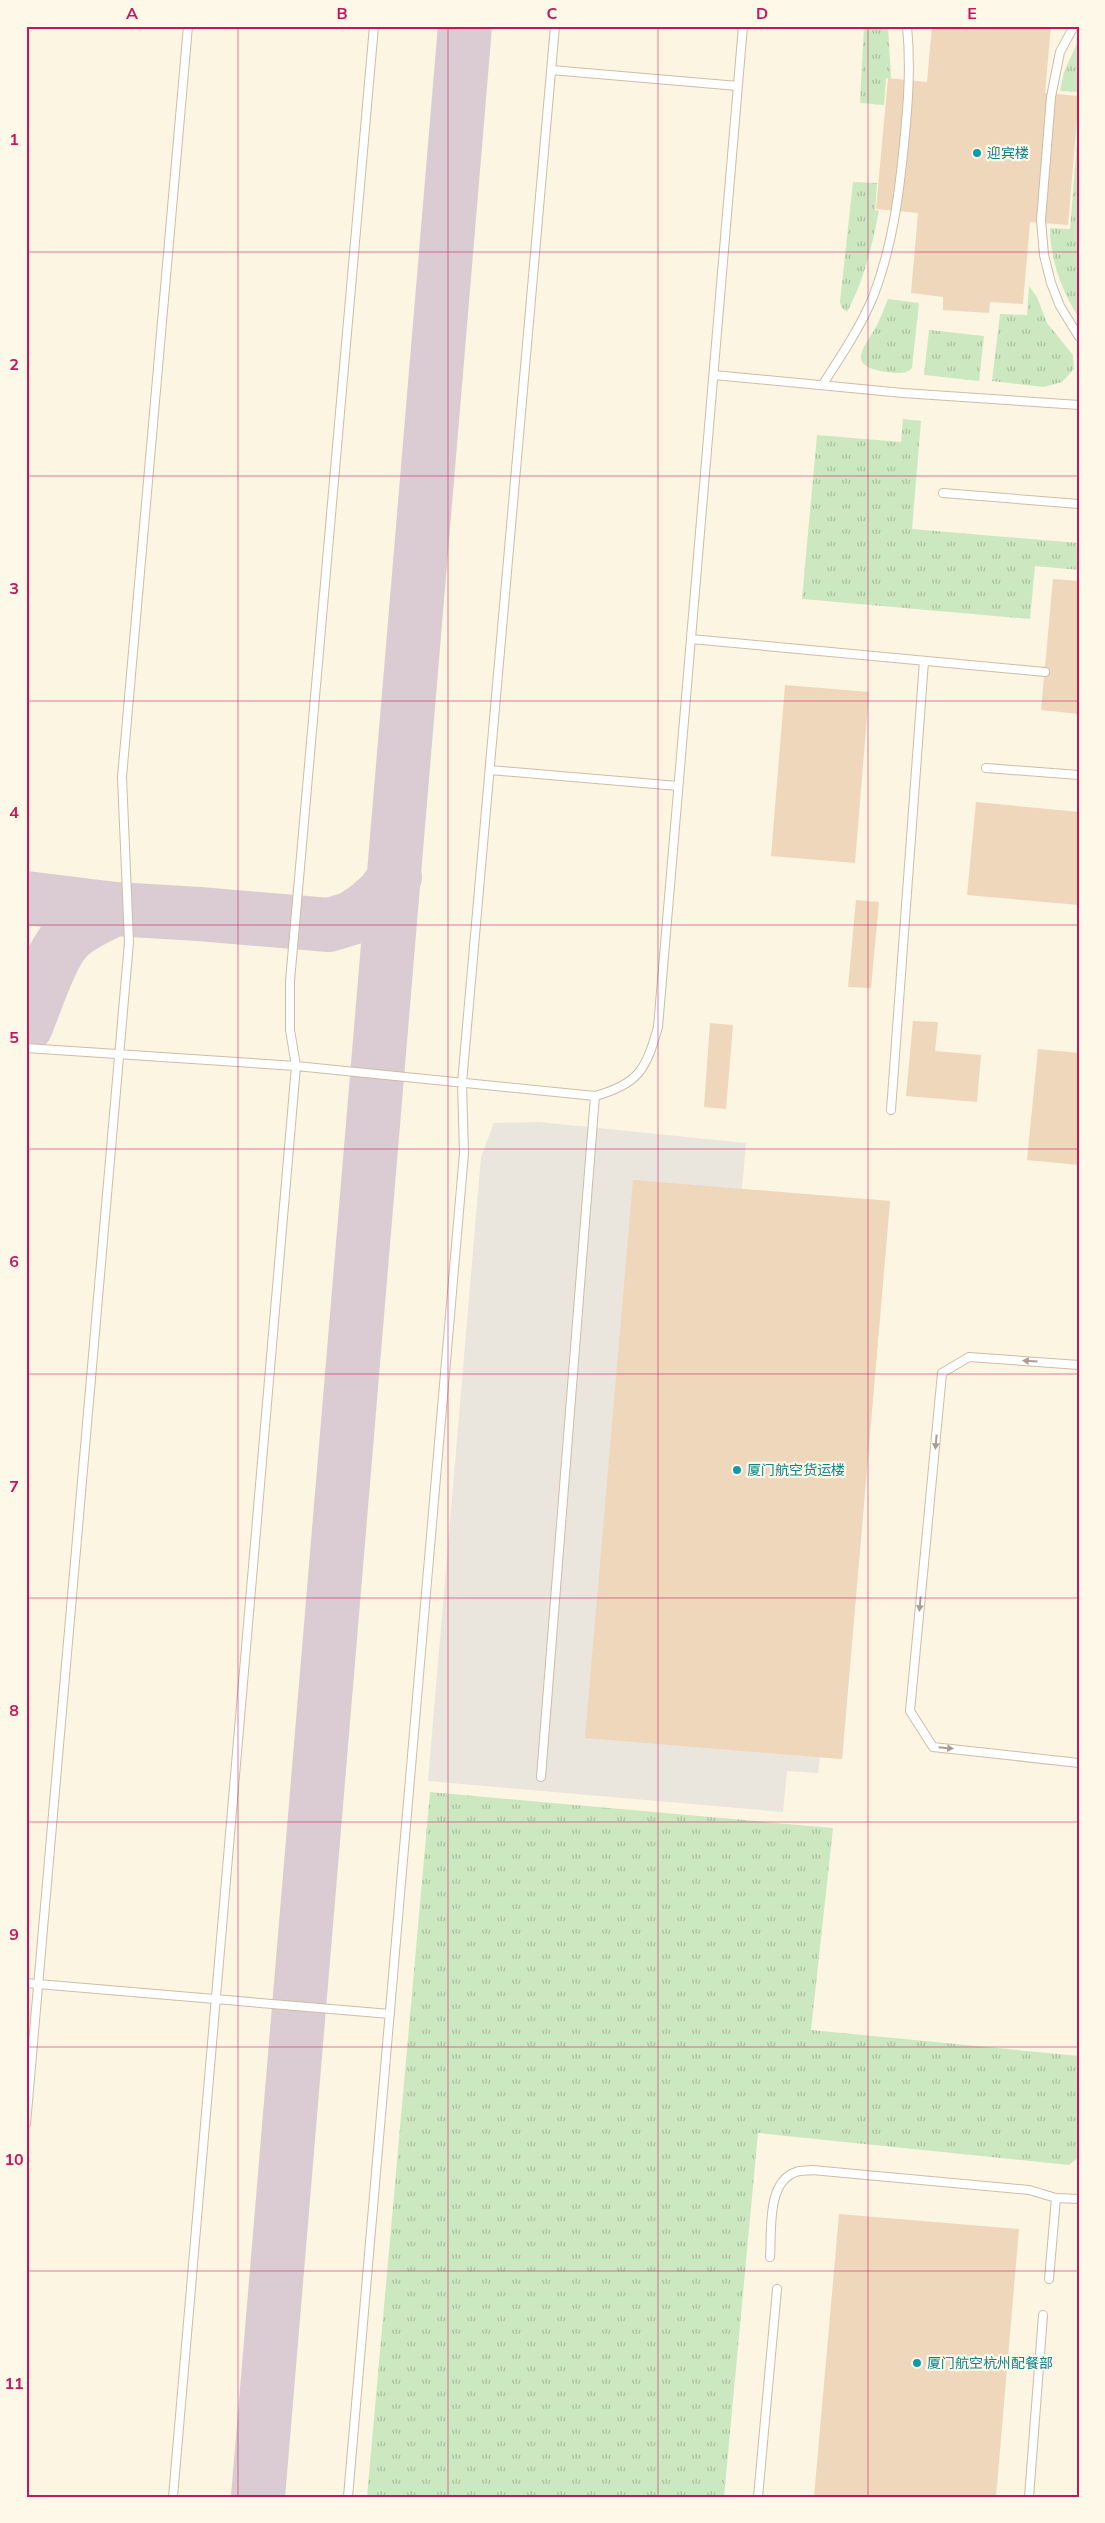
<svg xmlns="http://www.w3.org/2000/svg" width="1105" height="2523" font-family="Mulish,'Noto Sans SC',sans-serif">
	<defs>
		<pattern id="grass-tufts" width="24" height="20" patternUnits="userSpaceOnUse" patternTransform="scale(1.25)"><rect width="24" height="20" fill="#cce8c1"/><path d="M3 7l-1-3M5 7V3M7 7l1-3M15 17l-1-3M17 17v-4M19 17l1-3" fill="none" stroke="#aabf9f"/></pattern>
	</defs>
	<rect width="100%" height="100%" fill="#fbf5e2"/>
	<path fill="#eae5dd" d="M 539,1122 L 746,1143 L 742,1189 L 890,1201 L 842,1759 L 820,1757 L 818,1773 L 787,1771 L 783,1812 L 428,1781 L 481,1157 L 494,1123 Z"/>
	<path fill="url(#grass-tufts)" d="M 864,26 L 888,26 L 891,78 L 886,78 L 884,105 L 860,103 Z
		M 1079,39 L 1079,92 L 1060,91 L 1064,72 Z
		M 1079,118 L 1079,318 C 1062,292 1050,259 1050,228 L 1070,229 Z
		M 853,182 L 877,183 L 875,210 L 879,211 C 872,246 864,280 847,312 L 842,308 L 840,302 Z
		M 1029,286 L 1037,297 L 1047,323 L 1073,355 L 1074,369 L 1062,382 L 1044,387 L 992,381 L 1000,314 L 1027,315 Z
		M 888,299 L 919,303 L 912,368 C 905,375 896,373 887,372 C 845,366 863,350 877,325 C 881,317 884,308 888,299 Z
		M 929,330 L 984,336 L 979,381 L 924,375 Z
		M 903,419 L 921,421 L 912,529 L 1079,543 L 1079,570 L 1035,566 L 1030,619 L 802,599 L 817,435 L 901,442 Z
		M 430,1792 L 833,1828 L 811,2030 L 1079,2056 L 1079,2157 L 1069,2165 L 758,2133 L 724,2497 L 367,2497 Z"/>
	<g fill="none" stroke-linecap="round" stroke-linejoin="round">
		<path stroke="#daccd2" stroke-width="54" d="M 26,898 L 115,909 L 199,914 L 329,925 L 352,918 L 367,908 L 382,895 L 395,877
			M 26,1026 C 36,1002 49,959 65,940 C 77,926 99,917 115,909
			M 258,2497 L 465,26"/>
	</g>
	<path fill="#efd7bb" d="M 932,26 L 1051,26 L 1045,93 L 1079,96 L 1068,225 L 1030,222 L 1023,304 L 990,302 L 989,313 L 943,310 L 943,297 L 911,293 L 918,213 L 876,209 L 888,78 L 927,82 Z
		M 1053,579 L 1079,581 L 1079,714 L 1041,710 Z
		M 785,685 L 869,692 L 855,863 L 771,856 Z
		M 976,802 L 1079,812 L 1079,905 L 967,895 Z
		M 856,900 L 879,902 L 871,988 L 848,987 Z
		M 913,1021 L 938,1022 L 935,1051 L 981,1055 L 977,1102 L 906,1096 Z
		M 710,1023 L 733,1025 L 726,1109 L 704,1107 Z
		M 1038,1049 L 1079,1053 L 1079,1165 L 1027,1160 Z
		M 633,1180 L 890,1201 L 842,1759 L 585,1738 Z
		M 839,2214 L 1019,2229 L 996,2497 L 814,2497 Z"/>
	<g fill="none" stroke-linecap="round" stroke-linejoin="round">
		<defs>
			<path id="service" d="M 1074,26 L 1060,52 L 1051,97 L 1041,220 L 1044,255 L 1051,283 L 1060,306 L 1079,337
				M 551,70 L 738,86
				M 714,375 L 903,393 L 1079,405
				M 823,384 C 841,356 860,328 873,297 C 892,248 899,196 904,144 C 908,105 911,66 907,26
				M 943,493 L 1079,504
				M 691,639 L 1045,672
				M 986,768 L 1079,775
				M 490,770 L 678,786
				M 26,1048 L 296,1066 L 595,1096 C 639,1084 646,1069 658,1027 L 743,26
				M 891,1110 L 924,661
				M 1079,1365 L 969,1357 L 942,1373 L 910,1711 L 933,1747 L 1079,1763
				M 541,1777 L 595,1096
				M 26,1983 L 390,2014
				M 26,2124 L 129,942 L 122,777 L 188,26
				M 770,2257 C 772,2232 766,2182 796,2172 C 801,2170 807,2171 812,2170 L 1029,2190 L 1056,2198 L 1079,2199
				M 1049,2279 L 1056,2198
				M 173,2497 L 296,1066 L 290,1030 L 290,981 L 374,26
				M 348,2497 L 464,1153 L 462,1083 L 555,26
				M 758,2497 L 777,2289
				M 1029,2497 L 1043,2315"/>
		</defs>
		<use href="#service" stroke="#ccbda9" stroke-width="10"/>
		<use href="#service" stroke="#fff" stroke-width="8"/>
	</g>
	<defs><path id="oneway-solid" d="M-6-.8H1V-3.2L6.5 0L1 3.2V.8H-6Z" transform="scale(1.25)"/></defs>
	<g fill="#aa9e92">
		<use href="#oneway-solid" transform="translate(1030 1361) rotate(-176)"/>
		<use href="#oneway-solid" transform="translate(936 1442) rotate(95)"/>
		<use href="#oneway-solid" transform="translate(920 1604) rotate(95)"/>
		<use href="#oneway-solid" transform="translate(946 1748) rotate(6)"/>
	</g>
	<path fill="none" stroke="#c2185b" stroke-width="1" stroke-opacity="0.55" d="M 238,26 L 238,2497M 448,26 L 448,2497M 658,26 L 658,2497M 868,26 L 868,2497M 26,252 L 1079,252M 26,476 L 1079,476M 26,701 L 1079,701M 26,925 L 1079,925M 26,1149 L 1079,1149M 26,1374 L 1079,1374M 26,1598 L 1079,1598M 26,1822 L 1079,1822M 26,2047 L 1079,2047M 26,2271 L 1079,2271"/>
	<g fill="#0f9aa8" stroke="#fef8e8" stroke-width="2">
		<circle cx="977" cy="153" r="5"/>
		<circle cx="737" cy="1470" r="5"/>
		<circle cx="917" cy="2363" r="5"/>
	</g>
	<g text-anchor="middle" stroke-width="4.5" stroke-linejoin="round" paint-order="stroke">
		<g font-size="14" fill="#0d838f" stroke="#fef8e8" text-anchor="start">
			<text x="987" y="158">迎宾楼</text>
			<text x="747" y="1475">厦门航空货运楼</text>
			<text x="927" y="2368">厦门航空杭州配餐部</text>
		</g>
	</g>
	<rect width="1105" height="2523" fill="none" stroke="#fef8e8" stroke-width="55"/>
	<rect x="28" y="28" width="1050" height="2468" fill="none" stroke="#c2185b" stroke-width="2"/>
	<g font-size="16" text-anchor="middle" font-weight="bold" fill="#c2185b">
		<text x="132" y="19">A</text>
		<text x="342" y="19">B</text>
		<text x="552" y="19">C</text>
		<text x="762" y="19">D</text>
		<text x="972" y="19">E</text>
		<text x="14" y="145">1</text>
		<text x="14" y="370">2</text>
		<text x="14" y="594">3</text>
		<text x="14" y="818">4</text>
		<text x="14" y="1043">5</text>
		<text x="14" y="1267">6</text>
		<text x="14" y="1492">7</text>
		<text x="14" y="1716">8</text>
		<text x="14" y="1940">9</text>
		<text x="14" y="2165">10</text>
		<text x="14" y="2389">11</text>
	</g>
</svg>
